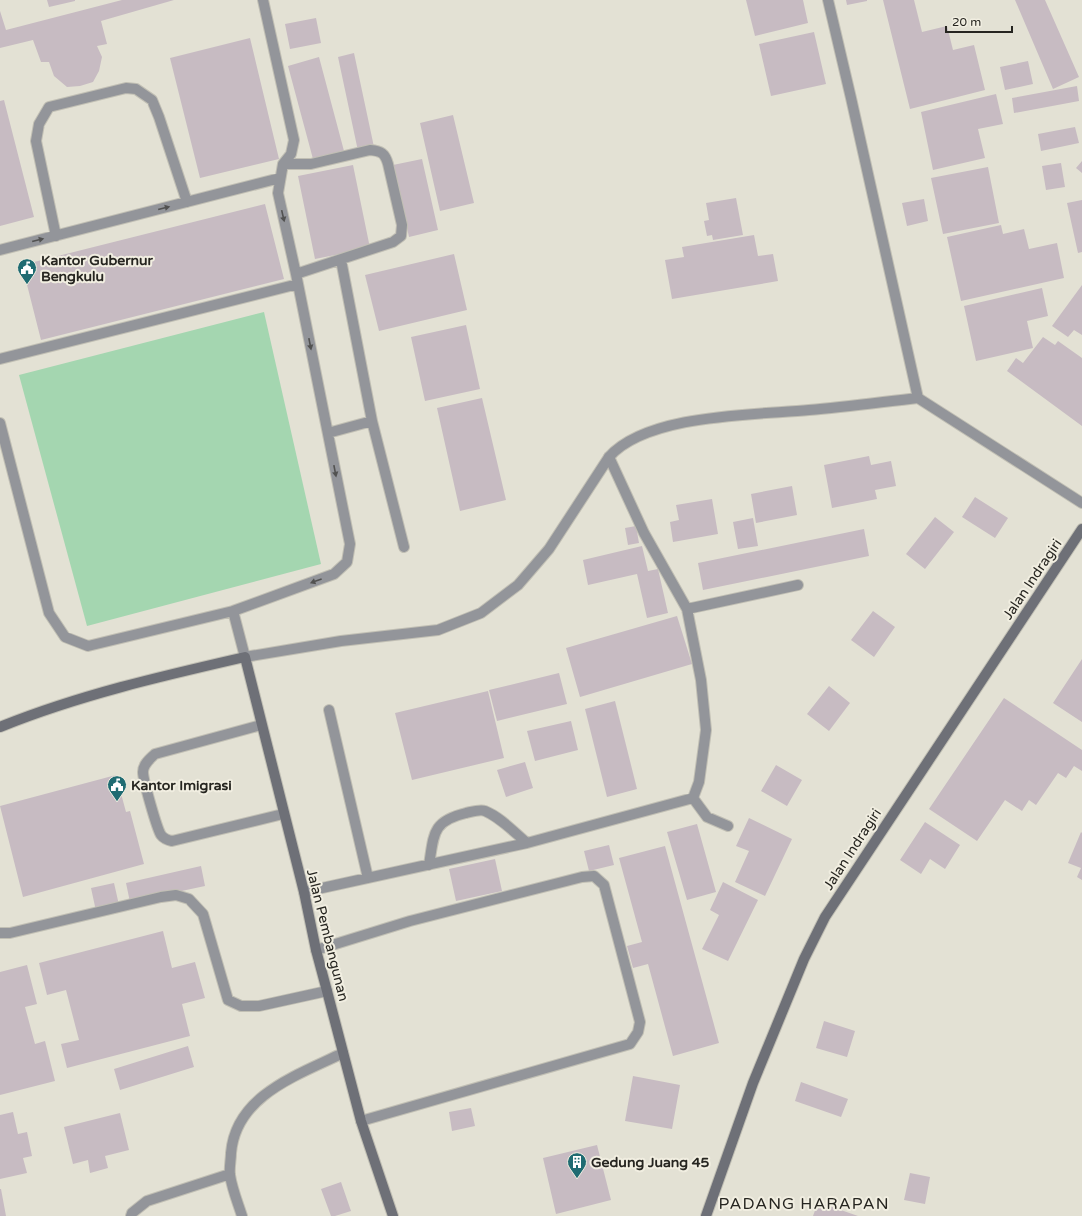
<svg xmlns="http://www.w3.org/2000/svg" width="1082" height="1216" font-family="'Varela Round',sans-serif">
	<rect width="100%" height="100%" fill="#e3e1d4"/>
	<path fill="#a4d6b0" d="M 264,312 L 321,564 L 87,626 L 19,375 Z"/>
	<path fill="#c7bbc2" d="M 47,0 L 75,0 L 75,1 L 49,7 Z
		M 122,0 L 174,0 L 101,21 L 107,44 L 97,46 L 102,57 L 99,71 L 93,82 L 80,86 L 67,87 L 54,76 L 49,62 L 41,62 L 33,40 L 0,48 L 0,11 L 6,30 Z
		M 746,0 L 803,0 L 808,23 L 755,36 Z
		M 846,0 L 867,0 L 867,1 L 847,5 Z
		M 883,0 L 914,0 L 922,32 L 947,26 L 953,50 L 974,45 L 985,90 L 910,109 Z
		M 1015,0 L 1045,0 L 1079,77 L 1053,89 Z
		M 316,18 L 321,43 L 290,49 L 285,24 Z
		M 814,32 L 826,84 L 771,96 L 759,44 Z
		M 250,38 L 279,159 L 200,178 L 170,58 Z
		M 354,53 L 374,147 L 358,151 L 338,57 Z
		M 319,57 L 344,151 L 313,159 L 288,66 Z
		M 1028,61 L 1033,84 L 1005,90 L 1000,67 Z
		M 1077,86 L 1079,101 L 1014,113 L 1012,98 Z
		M 996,94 L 1003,124 L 978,129 L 985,158 L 933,170 L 921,112 Z
		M 4,100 L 34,217 L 0,226 L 0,101 Z
		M 453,115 L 474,203 L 440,211 L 420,123 Z
		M 1075,127 L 1079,143 L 1041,151 L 1038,134 Z
		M 422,159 L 438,230 L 409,237 L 393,165 Z
		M 1082,161 L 1082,173 L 1076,168 Z
		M 1061,163 L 1065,187 L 1046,190 L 1042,166 Z
		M 353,165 L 370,248 L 315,259 L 298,176 Z
		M 988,167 L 999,223 L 943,234 L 931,178 Z
		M 736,198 L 743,235 L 713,240 L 712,235 L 707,236 L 704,221 L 709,220 L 706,203 Z
		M 924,199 L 928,221 L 907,226 L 902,203 Z
		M 1082,200 L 1082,252 L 1078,253 L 1067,203 Z
		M 265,204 L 284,279 L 41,340 L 22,265 Z
		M 1001,225 L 1003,234 L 1024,229 L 1029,249 L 1057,243 L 1064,278 L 961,301 L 947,237 Z
		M 754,235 L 758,256 L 773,254 L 778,281 L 672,299 L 665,260 L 684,257 L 682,247 Z
		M 454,254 L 467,310 L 379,331 L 365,275 Z
		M 1082,285 L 1082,335 L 1074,330 L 1068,337 L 1052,326 Z
		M 1042,288 L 1048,316 L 1027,321 L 1033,348 L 976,361 L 964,306 Z
		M 466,325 L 480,389 L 425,401 L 411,337 Z
		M 1043,337 L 1055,345 L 1058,341 L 1082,358 L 1082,426 L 1007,371 L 1016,358 L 1023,363 Z
		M 482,398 L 506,500 L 460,511 L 437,408 Z
		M 869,456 L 871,465 L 891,461 L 896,486 L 875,490 L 877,499 L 832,508 L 824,465 Z
		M 792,486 L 797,515 L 756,523 L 751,494 Z
		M 975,497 L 1008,518 L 995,538 L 962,517 Z
		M 712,499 L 718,534 L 673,542 L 670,522 L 679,520 L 676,505 Z
		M 935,517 L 954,532 L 925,569 L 906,554 Z
		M 753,518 L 758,546 L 738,549 L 733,522 Z
		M 636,526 L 639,543 L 628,545 L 625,528 Z
		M 864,529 L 869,556 L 703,590 L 698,563 Z
		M 642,546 L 648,571 L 658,569 L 668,613 L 647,618 L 637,574 L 588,585 L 583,560 Z
		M 873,611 L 895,627 L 874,657 L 851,640 Z
		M 677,616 L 692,664 L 580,697 L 566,648 Z
		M 1082,659 L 1082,722 L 1053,703 Z
		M 559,673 L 567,704 L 497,721 L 489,690 Z
		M 829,686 L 850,703 L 829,731 L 807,714 Z
		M 488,691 L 504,758 L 412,780 L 395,713 Z
		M 1004,698 L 1082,750 L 1082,771 L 1074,766 L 1066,778 L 1058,773 L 1036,805 L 1029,800 L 1022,811 L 1005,800 L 977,841 L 929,809 Z
		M 615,701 L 637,789 L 607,797 L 585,709 Z
		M 571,721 L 578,750 L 535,761 L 527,731 Z
		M 525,762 L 533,788 L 506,797 L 497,770 Z
		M 776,765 L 802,780 L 787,806 L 761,791 Z
		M 116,775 L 126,812 L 130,811 L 144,864 L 23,897 L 0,806 Z
		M 749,818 L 792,839 L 765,896 L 735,882 L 749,851 L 736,846 Z
		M 925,822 L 960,845 L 945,869 L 930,859 L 921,874 L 900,860 Z
		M 697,824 L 716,892 L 687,900 L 667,832 Z
		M 1081,832 L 1082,833 L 1082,880 L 1077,877 L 1081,868 L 1068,863 Z
		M 609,845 L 614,865 L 589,871 L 584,851 Z
		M 665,846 L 719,1043 L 673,1056 L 648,964 L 633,968 L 627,946 L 642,942 L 619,858 Z
		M 495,859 L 502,891 L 456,901 L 449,869 Z
		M 201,866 L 205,886 L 130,902 L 126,883 Z
		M 723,882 L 758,900 L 728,961 L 702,949 L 719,915 L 710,910 Z
		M 114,883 L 119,905 L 96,911 L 91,888 Z
		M 163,931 L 172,968 L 195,962 L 205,998 L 182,1004 L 190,1036 L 67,1068 L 61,1044 L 79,1040 L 66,990 L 47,995 L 39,963 Z
		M 27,965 L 37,1004 L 25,1007 L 35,1044 L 45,1041 L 55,1081 L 0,1095 L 0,972 Z
		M 824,1021 L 855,1031 L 847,1057 L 816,1048 Z
		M 188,1046 L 194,1067 L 120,1090 L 114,1069 Z
		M 633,1076 L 680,1085 L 672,1129 L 625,1121 Z
		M 801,1082 L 848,1099 L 841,1117 L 795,1101 Z
		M 471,1108 L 475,1126 L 452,1131 L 449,1112 Z
		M 13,1112 L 18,1134 L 27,1132 L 32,1156 L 23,1158 L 27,1173 L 0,1179 L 0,1115 Z
		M 120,1113 L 129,1150 L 105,1156 L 108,1168 L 90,1173 L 88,1160 L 73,1164 L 64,1127 Z
		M 597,1145 L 611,1200 L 556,1214 L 543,1158 Z
		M 910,1173 L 930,1177 L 925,1204 L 904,1200 Z
		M 341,1182 L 351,1211 L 335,1216 L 331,1216 L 321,1189 Z
		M 0,1189 L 1,1189 L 6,1216 L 0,1216 Z
		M 818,1202 L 858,1216 L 813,1216 Z"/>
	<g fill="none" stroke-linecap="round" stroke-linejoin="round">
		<defs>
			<path id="lane" d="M 283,164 L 311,164 L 370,150 C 381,151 385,153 388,164 L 402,225 L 401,236 L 393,242 L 296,274
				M 56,236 L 36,141 L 39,124 L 49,107 L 126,88 L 136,89 L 152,100 L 159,117 L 187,202
				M 0,250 L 280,178
				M 341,260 L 372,421
				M 0,359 L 298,284
				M 0,423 L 49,613 L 65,637 L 88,646 L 233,611 L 334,574 L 347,562 L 350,544 L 296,274 L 278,193 L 283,164 L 291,154 L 294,140 L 263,0
				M 328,433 L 372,421 L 404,547
				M 609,457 L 644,533 L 687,609 L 701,680 L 706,730 L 699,782 L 693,798 L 707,817 L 728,826
				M 687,609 L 798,585
				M 233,611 L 245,657
				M 329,710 L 368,878
				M 261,725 L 155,754 C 150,759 143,764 143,772 C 143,780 157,829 161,835 C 164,839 167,840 172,841 L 283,814
				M 429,865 C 434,834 432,821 466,813 C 471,812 480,809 485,811 C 500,817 514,832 527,843
				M 304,892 L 527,843 L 693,798
				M 0,933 L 10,933 L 161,897 L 176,895 L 189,899 L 203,914 L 228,1000 L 241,1006 L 259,1006 L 327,991
				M 316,950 L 410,921 L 582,877 L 594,876 L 604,885 L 640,1022 L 638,1032 L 630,1044 L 361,1121
				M 131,1216 L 132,1213 L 147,1201 L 230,1174
				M 242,1216 C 238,1203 232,1189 230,1175 C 229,1168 231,1160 231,1153 C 236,1095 298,1075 343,1053"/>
			<path id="street" d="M 828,0 L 851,98 L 918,398 L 1082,503
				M 245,657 L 341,641 L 438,630 L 481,613 L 518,585 L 549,549 L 609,457 C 647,414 754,415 809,410 C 845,407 882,402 918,398"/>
			<path id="secondary" d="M 0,727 C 79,695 162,676 245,657 L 304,892 L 316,950 L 327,991 L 361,1121 L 393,1216
				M 706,1216 L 753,1083 L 804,959 L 825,917 L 1082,529"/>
		</defs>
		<use href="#lane" stroke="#c1bfb4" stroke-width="12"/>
		<use href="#street" stroke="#c1bfb4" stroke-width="12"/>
		<use href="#secondary" stroke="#c1bfb4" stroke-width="12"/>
		<use href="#lane" stroke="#93959a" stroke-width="10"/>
		<use href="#street" stroke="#93959a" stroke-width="10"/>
		<use href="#secondary" stroke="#6e7077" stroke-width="10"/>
	</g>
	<defs><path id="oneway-solid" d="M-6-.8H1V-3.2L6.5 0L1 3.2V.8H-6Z"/></defs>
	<g fill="#525251">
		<use href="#oneway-solid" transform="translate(164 208) rotate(-14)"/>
		<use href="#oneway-solid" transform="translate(283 216) rotate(77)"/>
		<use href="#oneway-solid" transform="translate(38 240) rotate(-14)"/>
		<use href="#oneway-solid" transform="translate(310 344) rotate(79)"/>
		<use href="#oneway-solid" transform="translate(335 471) rotate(79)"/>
		<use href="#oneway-solid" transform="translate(316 581) rotate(160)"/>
	</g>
	<defs>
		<symbol id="civic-pin" viewBox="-11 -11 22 30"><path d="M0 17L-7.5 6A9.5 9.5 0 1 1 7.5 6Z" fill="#1f6b72" stroke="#f1eee1"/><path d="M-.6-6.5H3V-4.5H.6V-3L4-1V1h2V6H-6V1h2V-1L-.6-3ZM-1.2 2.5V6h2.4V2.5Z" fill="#fff"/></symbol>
		<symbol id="building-pin" viewBox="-11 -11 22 30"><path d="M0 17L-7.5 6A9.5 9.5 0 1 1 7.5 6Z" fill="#1f6b72" stroke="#f1eee1"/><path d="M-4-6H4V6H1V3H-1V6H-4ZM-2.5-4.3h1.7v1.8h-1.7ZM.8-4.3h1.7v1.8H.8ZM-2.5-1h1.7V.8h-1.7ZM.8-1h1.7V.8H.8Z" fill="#fff"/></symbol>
	</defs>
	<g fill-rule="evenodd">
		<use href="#civic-pin" x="16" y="257" width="22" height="30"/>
		<use href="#civic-pin" x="106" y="774" width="22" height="30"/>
		<use href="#building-pin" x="566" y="1151" width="22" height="30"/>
	</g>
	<g text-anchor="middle" stroke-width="4" stroke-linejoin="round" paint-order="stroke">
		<g font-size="14" font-weight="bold" fill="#262520" stroke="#f1eee1" text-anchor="start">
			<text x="41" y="265">Kantor Gubernur<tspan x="41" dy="16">Bengkulu</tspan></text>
			<text x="131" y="790">Kantor Imigrasi</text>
			<text x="591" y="1167">Gedung Juang 45</text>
		</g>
		<g font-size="14" fill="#262520" stroke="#f1eee1">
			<text transform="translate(1032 579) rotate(-56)" y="5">Jalan Indragiri</text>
			<text transform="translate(852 849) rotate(-57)" y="5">Jalan Indragiri</text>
			<text transform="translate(328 935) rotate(76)" y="5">Jalan Pembangunan</text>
		</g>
		<g font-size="16" letter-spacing="1" fill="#262520" stroke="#f1eee1">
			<text x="804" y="1209">PADANG HARAPAN</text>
		</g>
	</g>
	<path d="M946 26v6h66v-6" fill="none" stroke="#262520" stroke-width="2"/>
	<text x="952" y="26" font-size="12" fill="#262520" stroke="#f1eee1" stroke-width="3" paint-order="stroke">20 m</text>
</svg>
